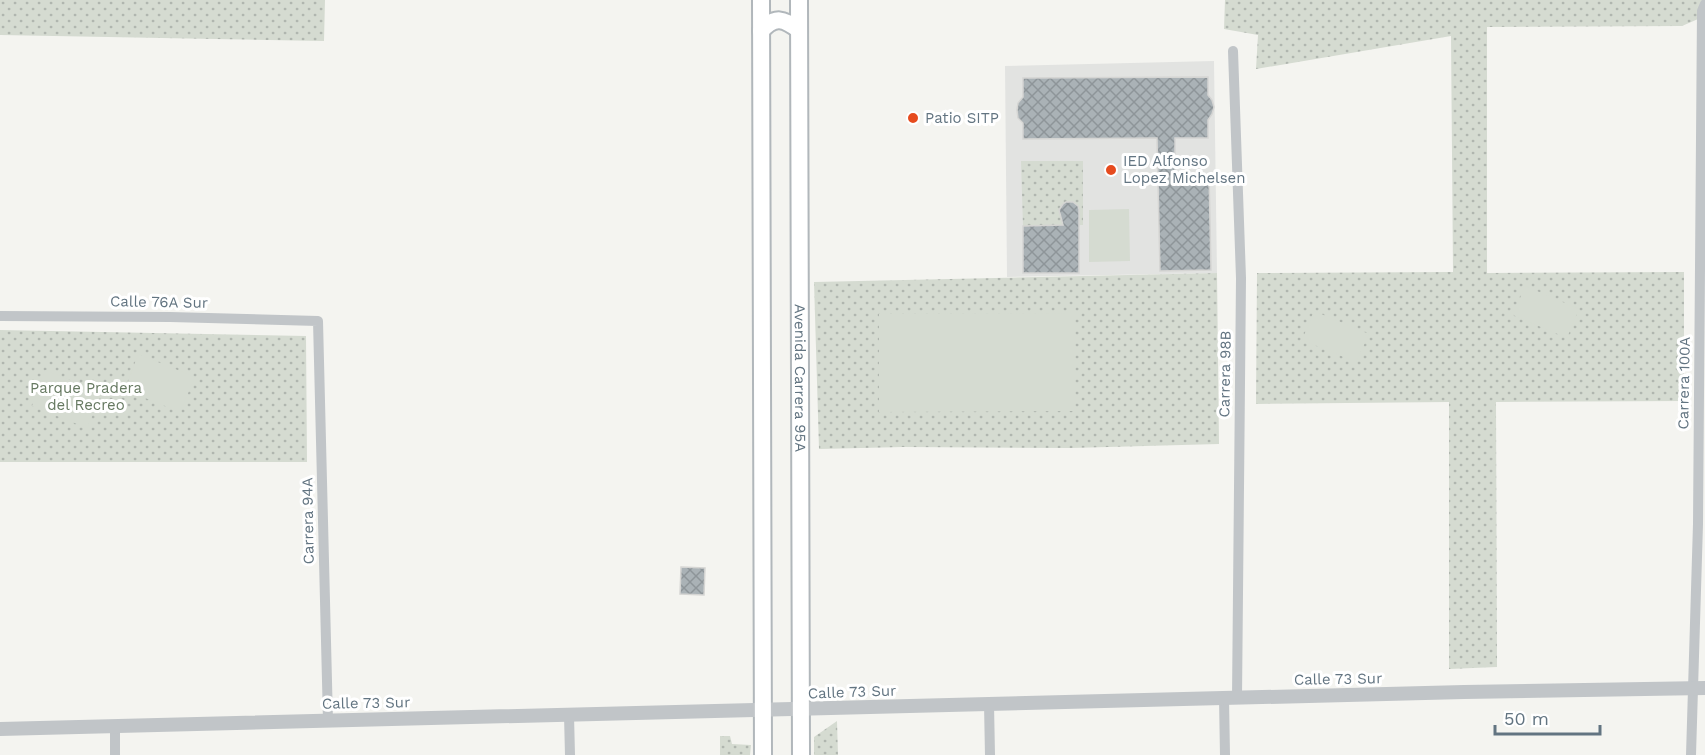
<svg xmlns="http://www.w3.org/2000/svg" width="1705" height="755" font-family="'Work Sans',sans-serif">
	<defs>
		<pattern id="green-dots" width="8" height="8" patternUnits="userSpaceOnUse" patternTransform="scale(1.5)"><rect width="8" height="8" fill="#d5dbd1"/><path d="M2 2h.1M6 6h.1" fill="none" stroke="#b0b6af" stroke-width="1.8" stroke-linecap="round"/></pattern>
		<pattern id="building-cross-hatch" width="8" height="8" patternUnits="userSpaceOnUse" patternTransform="scale(1.5)"><rect width="8" height="8" fill="#aab2b6"/><path d="M0 0l8 8M0 8l8-8" fill="none" stroke="#8e9599"/></pattern>
	</defs>
	<rect width="100%" height="100%" fill="#f4f4f0"/>
	<path fill="#e2e3e1" d="M 1214,61 L 1217,273 L 1007,277 L 1005,66 Z"/>
	<path fill="url(#green-dots)" d="M 0,0 L 325,0 L 324,41 L 0,35 Z
		M 1225,0 L 1705,0 L 1705,16 L 1682,26 L 1487,27 L 1487,273 L 1684,272 L 1684,401 L 1496,402 L 1497,667 L 1449,669 L 1449,402 L 1256,404 L 1257,273 L 1453,272 L 1451,36 L 1256,69 L 1258,35 L 1224,29 Z
		M 1021,161 L 1083,161 L 1083,225 L 1023,226 Z
		M 1217,273 L 1219,444 L 1071,448 L 903,447 L 819,449 L 814,282 Z
		M 0,330 L 306,336 L 307,462 L 0,462 Z
		M 837,721 L 838,755 L 814,755 L 814,737 Z
		M 720,736 L 730,736 L 732,744 L 751,745 L 750,755 L 720,755 Z"/>
	<path fill="#d5dbd1" d="M 1129,209 L 1130,261 L 1089,262 L 1089,210 Z
		M 1525,286 L 1579,309 L 1567,338 L 1513,315 Z
		M 1314,311 L 1369,334 L 1356,362 L 1302,340 Z
		M 1075,313 L 1075,411 L 879,412 L 879,314 Z
		M 138,354 L 195,377 L 180,412 L 125,390 Z
		M 45,370 L 102,393 L 87,428 L 32,406 Z"/>
	<path fill="url(#building-cross-hatch)" stroke="#d5d5d3" stroke-width="1.5" d="M 1208,77 L 1208,95 L 1212,100 L 1214,107 L 1212,114 L 1208,120 L 1208,138 L 1175,138 L 1175,175 L 1209,174 L 1211,270 L 1160,271 L 1157,138 L 1023,139 L 1023,123 L 1018,118 L 1017,110 L 1018,103 L 1023,97 L 1023,78 Z
		M 1066,202 L 1073,202 L 1078,206 L 1079,209 L 1079,273 L 1023,273 L 1023,226 L 1063,225 L 1059,210 L 1063,204 Z
		M 681,567 L 705,568 L 704,595 L 680,594 Z"/>
	<g fill="none" stroke-linecap="round" stroke-linejoin="round">
		<defs>
			<g id="secondary">
				<path d="M 761,0 L 763,755"/>
				<path id="s1" d="M 799,0 L 801,755"/>
				<path d="M 761,31 C 775,15 784,19 799,30"/>
			</g>
		</defs>
		<use href="#secondary" stroke="#b1b7bb" stroke-width="20"/>
		<path stroke="#c1c5c8" stroke-width="10" d="M 1233,51 L 1241,278 L 1237,698
			M 0,316 L 170,317 L 318,321 L 328,721
			M 1224,698 L 1225,755
			M 989,704 L 990,755
			M 569,715 L 570,755
			M 115,726 L 115,755
			M 1691,755 L 1698,524 L 1702,11 L 1705,4"/>
		<path stroke="#c1c5c8" stroke-width="14" d="M 0,729 L 1464,692 L 1705,688"/>
		<use href="#secondary" stroke="#fff" stroke-width="16"/>
	</g>
	<g fill="#e64b1e" stroke="#fff" stroke-width="2">
		<circle cx="913" cy="118" r="6"/>
		<circle cx="1111" cy="170" r="6"/>
	</g>
	<g text-anchor="middle" stroke-width="6" stroke-linejoin="round" paint-order="stroke">
		<g font-size="15" fill="#627481" stroke="#fff" text-anchor="start">
			<text x="925" y="123">Patio SITP</text>
			<text x="1123" y="166">IED Alfonso<tspan x="1123" dy="17">Lopez Michelsen</tspan></text>
		</g>
		<g font-size="15" fill="#627481" stroke="#fff">
			<text transform="translate(159 302) rotate(1)" y="5">Calle 76A Sur</text>
			<text transform="translate(1225 374) rotate(-89)" y="5">Carrera 98B</text>
			<text dy="5" stroke="none"><textPath href="#s1" startOffset="378">Avenida Carrera 95A</textPath></text>
			<text transform="translate(1684 383) rotate(-89)" y="5">Carrera 100A</text>
			<text transform="translate(308 521) rotate(-91)" y="5">Carrera 94A</text>
			<text transform="translate(1338 679) rotate(-1)" y="5">Calle 73 Sur</text>
			<text transform="translate(852 692) rotate(-2)" y="5">Calle 73 Sur</text>
			<text transform="translate(366 703) rotate(-1)" y="5">Calle 73 Sur</text>
		</g>
		<g font-size="15" fill="#667961" stroke="#fff">
			<text x="86" y="393">Parque Pradera<tspan x="86" dy="17">del Recreo</tspan></text>
		</g>
	</g>
	<path d="M1495 725v9h105v-9" fill="none" stroke="#627481" stroke-width="3"/>
	<text x="1504" y="725" font-size="18" fill="#627481" stroke="#ffffff" stroke-width="4.5" paint-order="stroke">50 m</text>
</svg>
